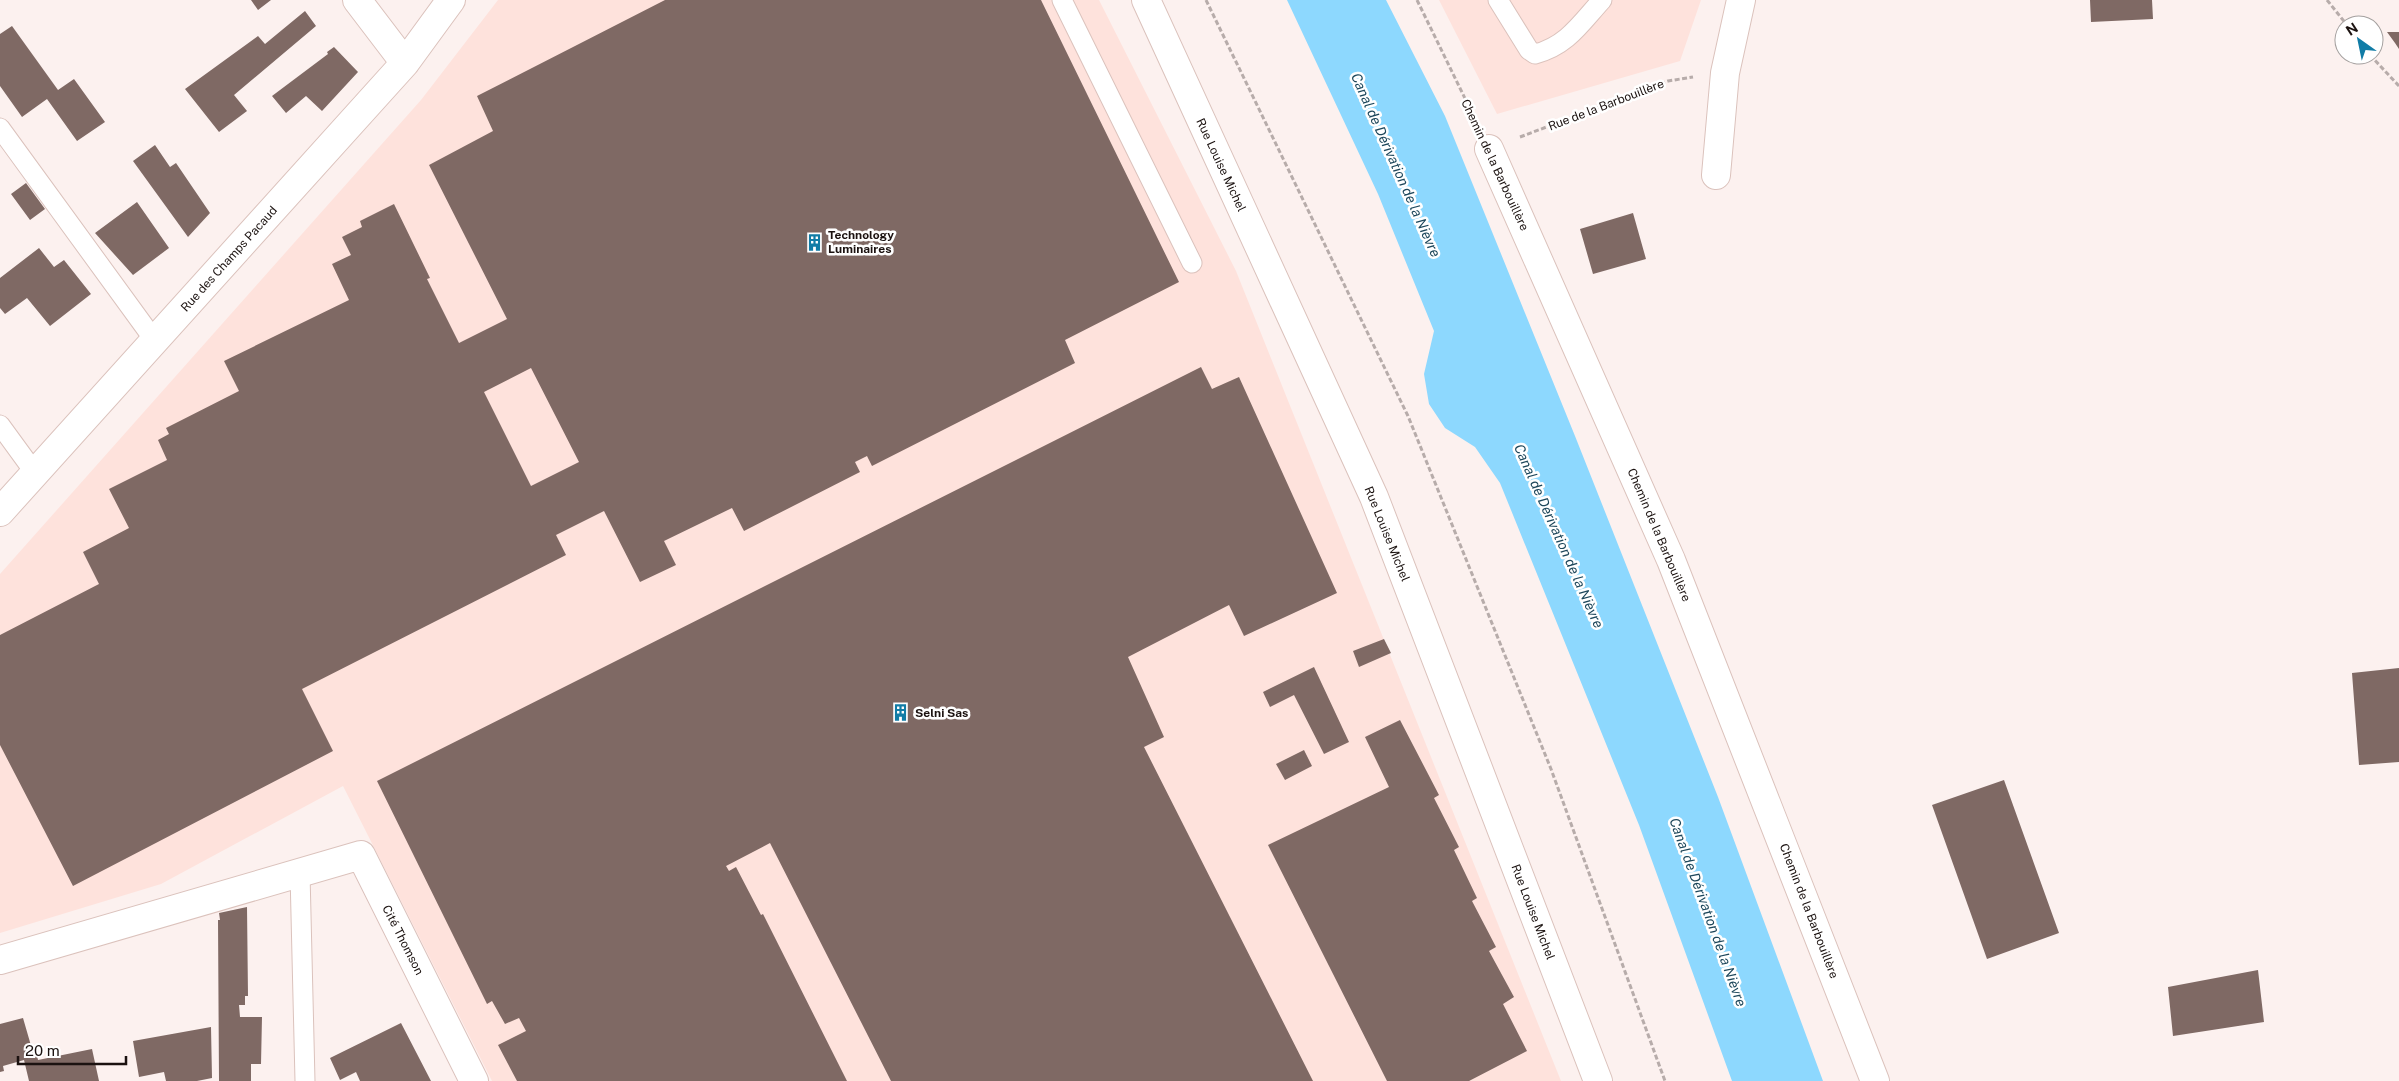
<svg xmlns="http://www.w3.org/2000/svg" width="2399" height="1081" font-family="'Public Sans',sans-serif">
	<rect width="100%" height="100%" fill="#fcf1ef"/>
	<path fill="#fee2dc" d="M 498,0 L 1099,0 L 1236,271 L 1561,1081 L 492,1081 L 343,786 L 161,884 L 0,933 L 0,574 L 421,100 Z
		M 1439,0 L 1701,0 L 1680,61 L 1497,114 Z"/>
	<path fill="#8dd8fe" d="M 1287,0 L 1386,0 L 1445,116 L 1575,436 L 1718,797 L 1823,1081 L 1732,1081 L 1639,825 L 1500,483 L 1475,447 L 1445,428 L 1429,404 L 1424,374 L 1434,331 L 1378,194 Z"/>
	<path fill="#7f6964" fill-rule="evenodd" d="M 251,0 L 271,0 L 258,10 Z
		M 665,0 L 1041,0 L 1179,282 L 1065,340 L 1075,363 L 872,466 L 867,456 L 855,462 L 860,472 L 744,531 L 732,508 L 664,541 L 676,565 L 640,582 L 604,511 L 556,535 L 566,555 L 302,689 L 333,751 L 73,886 L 0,745 L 0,635 L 99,584 L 83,552 L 129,528 L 109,489 L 167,460 L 158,440 L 169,434 L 166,428 L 239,391 L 224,361 L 349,300 L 332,264 L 351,255 L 342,237 L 362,227 L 360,221 L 394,204 L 430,278 L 427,279 L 459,343 L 507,319 L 429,165 L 493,131 L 477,96 ZM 531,368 L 579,462 L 531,486 L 484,392 Z
		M 2090,0 L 2152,0 L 2153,19 L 2091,22 Z
		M 305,11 L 316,26 L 234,95 L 247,111 L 219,132 L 185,89 L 258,36 L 265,44 Z
		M 12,26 L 58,90 L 74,79 L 105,122 L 77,141 L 47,99 L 22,117 L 0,86 L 0,34 Z
		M 2387,32 L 2399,32 L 2399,49 L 2395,43 Z
		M 334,47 L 358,72 L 322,111 L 306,96 L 286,113 L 272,96 L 328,54 L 327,52 Z
		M 155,145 L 170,167 L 176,163 L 210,213 L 188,237 L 133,161 Z
		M 26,183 L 45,209 L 30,220 L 11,194 Z
		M 137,202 L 169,248 L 133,275 L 95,233 Z
		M 1633,213 L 1646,259 L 1593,274 L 1580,229 Z
		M 39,248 L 54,267 L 64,260 L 91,294 L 50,326 L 27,298 L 5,314 L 0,308 L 0,278 Z
		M 1201,367 L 1212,389 L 1239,377 L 1337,593 L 1244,636 L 1229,605 L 1128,657 L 1164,737 L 1144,747 L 1313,1081 L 891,1081 L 770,843 L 726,866 L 729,871 L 736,867 L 761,915 L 763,914 L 847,1081 L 517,1081 L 498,1045 L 526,1031 L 519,1018 L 505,1024 L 492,1001 L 487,1004 L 377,781 Z
		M 1384,639 L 1391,653 L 1359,667 L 1353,651 Z
		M 1314,667 L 1349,742 L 1324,754 L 1294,695 L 1270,707 L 1263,692 Z
		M 2399,668 L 2399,762 L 2359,765 L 2352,673 Z
		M 1400,720 L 1439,795 L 1434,798 L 1459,847 L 1454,850 L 1477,898 L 1472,901 L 1496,947 L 1489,951 L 1514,997 L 1503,1004 L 1527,1051 L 1469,1081 L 1387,1081 L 1268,845 L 1389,787 L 1365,737 Z
		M 1304,750 L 1312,766 L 1285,780 L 1276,764 Z
		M 2004,780 L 2059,933 L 1987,959 L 1932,805 Z
		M 247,907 L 248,996 L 245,996 L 245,1005 L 239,1005 L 240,1017 L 262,1017 L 261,1064 L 251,1064 L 251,1081 L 219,1081 L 218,920 L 220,920 L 219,913 Z
		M 2258,970 L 2264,1022 L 2173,1036 L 2168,987 Z
		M 23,1018 L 34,1056 L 37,1056 L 38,1060 L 92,1049 L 99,1081 L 29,1081 L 24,1060 L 3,1066 L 4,1071 L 0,1072 L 0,1024 Z
		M 401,1023 L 431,1081 L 360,1081 L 356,1072 L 340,1080 L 330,1058 Z
		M 211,1027 L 212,1078 L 197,1081 L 166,1081 L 164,1072 L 139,1077 L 133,1041 Z"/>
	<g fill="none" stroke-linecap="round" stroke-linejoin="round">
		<defs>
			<path id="service" d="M 1062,0 L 1192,263
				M 1498,0 L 1529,50 L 1535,54 C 1567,46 1581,23 1602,0
				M 0,128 L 155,341
				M 0,425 L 35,473
				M 300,873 L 305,1081"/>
			<path id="minor" d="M 357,0 L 405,63
				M 1489,149 L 1671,560 L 1875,1081
				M 1716,175 L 1725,73 L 1741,0
				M 0,512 L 405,63 L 451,0
				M 0,960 L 361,855 L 474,1081"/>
			<path id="tertiary" d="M 1146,0 L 1374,497 L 1598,1081"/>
		</defs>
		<use href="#service" stroke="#dbc2bc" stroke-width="21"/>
		<use href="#minor" stroke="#dbc2bc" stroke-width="30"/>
		<use href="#tertiary" stroke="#dbc2bc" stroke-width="30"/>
		<path stroke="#b7acaa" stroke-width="3" stroke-dasharray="5 2.5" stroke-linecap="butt" d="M 1206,0 L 1408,416 L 1551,769 L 1665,1081
			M 1417,0 L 1476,121
			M 2327,0 L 2347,25
			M 2370,55 L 2399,86
			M 1520,137 L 1668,81 L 1693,77"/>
		<use href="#service" stroke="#fff" stroke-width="19"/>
		<use href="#minor" stroke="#fff" stroke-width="28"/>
		<use href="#tertiary" stroke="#fff" stroke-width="28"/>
	</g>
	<defs>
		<symbol id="building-bare" viewBox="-9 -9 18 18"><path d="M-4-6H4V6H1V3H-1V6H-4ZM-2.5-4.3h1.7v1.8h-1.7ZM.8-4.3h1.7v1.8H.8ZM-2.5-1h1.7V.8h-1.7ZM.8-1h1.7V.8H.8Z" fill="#117ca6" stroke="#fff" stroke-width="2.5" paint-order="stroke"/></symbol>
	</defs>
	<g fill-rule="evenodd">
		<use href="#building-bare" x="802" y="230" width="25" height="25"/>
		<use href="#building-bare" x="888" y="700" width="25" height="25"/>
	</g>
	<g text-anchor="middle" stroke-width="5" stroke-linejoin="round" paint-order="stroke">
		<g font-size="12" fill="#1b1210" stroke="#fff">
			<text transform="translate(1606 105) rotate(-21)" y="4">Rue de la Barbouillère</text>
			<text transform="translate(1221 165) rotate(65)" y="4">Rue Louise Michel</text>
			<text transform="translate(1495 165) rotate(65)" y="4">Chemin de la Barbouillère</text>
			<text transform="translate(229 259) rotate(-48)" y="4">Rue des Champs Pacaud</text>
			<text transform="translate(1387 534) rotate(68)" y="4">Rue Louise Michel</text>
			<text transform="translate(1659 535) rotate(67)" y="4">Chemin de la Barbouillère</text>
			<text transform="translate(1809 911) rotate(69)" y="4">Chemin de la Barbouillère</text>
			<text transform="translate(1533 912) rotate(69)" y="4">Rue Louise Michel</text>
			<text transform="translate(403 940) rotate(63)" y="4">Cité Thomson</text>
		</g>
		<g font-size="12" font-weight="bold" fill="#1b1210" stroke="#fff" text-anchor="start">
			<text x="828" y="239">Technology<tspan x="828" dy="14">Luminaires</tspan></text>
			<text x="915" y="717">Selni Sas</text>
		</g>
		<g font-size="14" font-style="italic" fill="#1d475b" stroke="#fff">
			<text transform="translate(1396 165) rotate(66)" y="5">Canal de Dérivation de la Nièvre</text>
			<text transform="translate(1559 536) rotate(66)" y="5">Canal de Dérivation de la Nièvre</text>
			<text transform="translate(1708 912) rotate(70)" y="5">Canal de Dérivation de la Nièvre</text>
		</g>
	</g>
	<g transform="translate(2359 40) rotate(327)"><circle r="24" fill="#ffffff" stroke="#a4a09f"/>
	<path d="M0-4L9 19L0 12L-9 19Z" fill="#117ca6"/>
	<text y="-8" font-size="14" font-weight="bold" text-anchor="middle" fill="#1b1210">N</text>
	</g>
	<path d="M18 1056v8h108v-8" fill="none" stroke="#1b1210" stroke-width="2.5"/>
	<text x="25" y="1056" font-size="15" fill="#1b1210" stroke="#ffffff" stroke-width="4" paint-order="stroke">20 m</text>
</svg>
